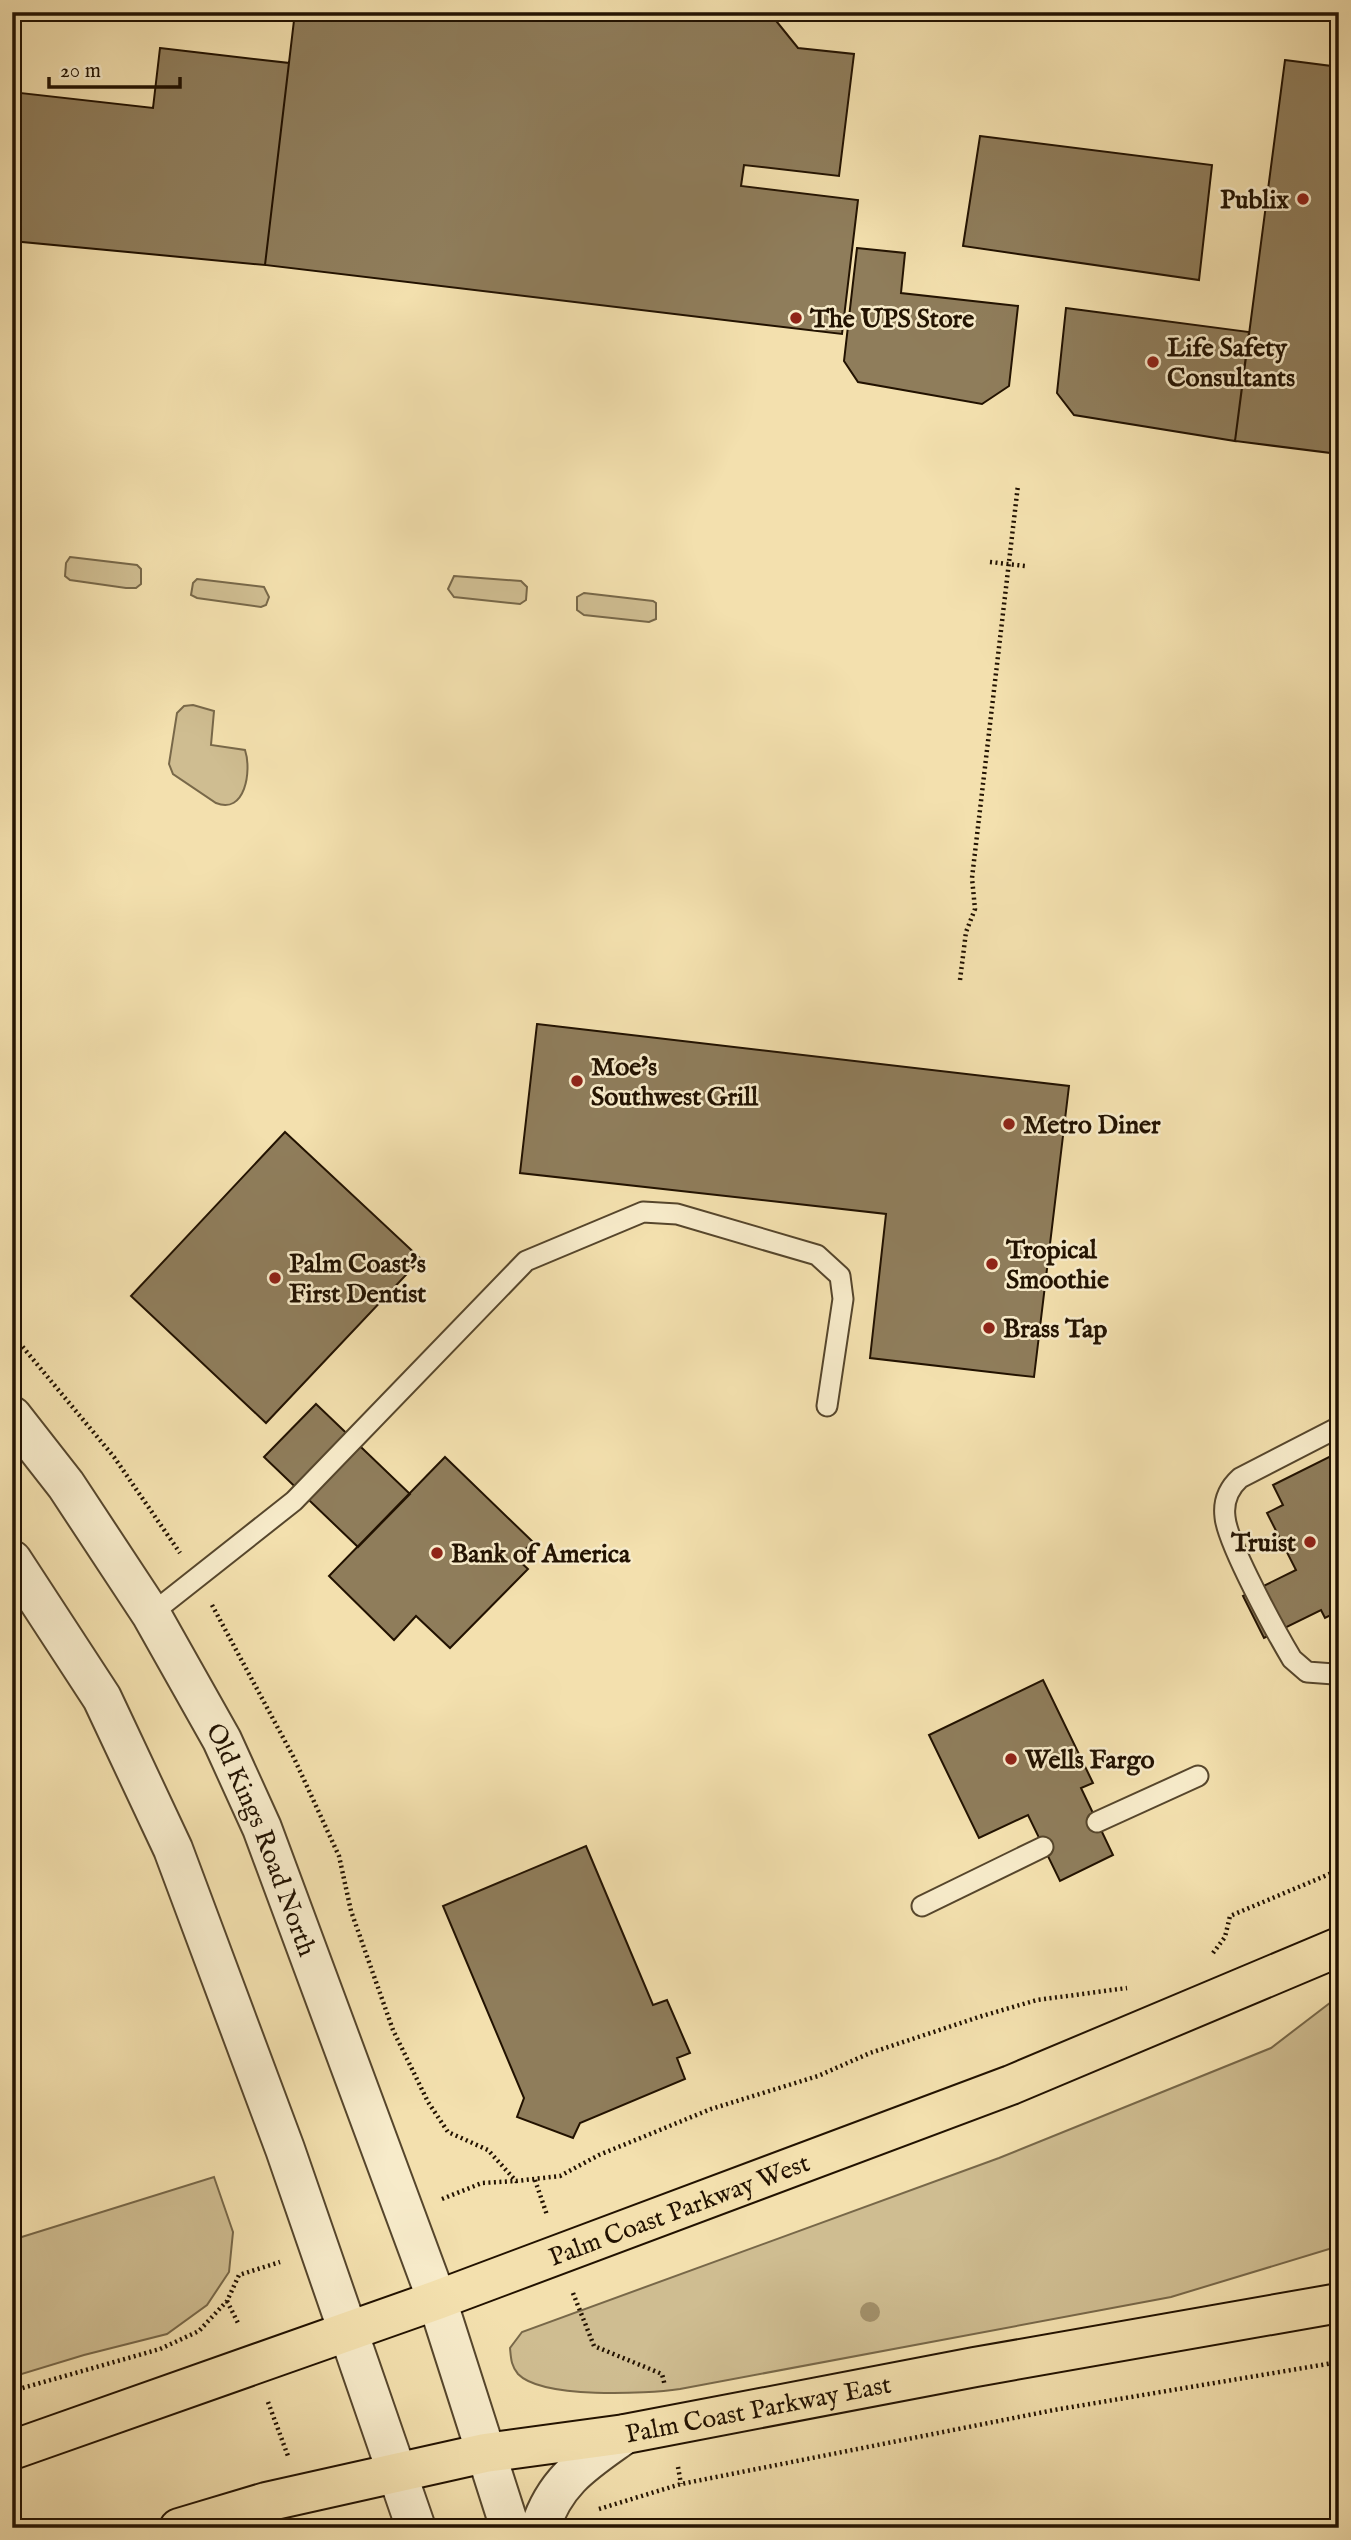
<svg xmlns="http://www.w3.org/2000/svg" width="1351" height="2540" font-family="'IM FELL English',serif">
	<rect width="100%" height="100%" fill="#f3e0ae"/>
	<filter id="stains"><feTurbulence type="fractalNoise" baseFrequency=".00286" numOctaves="4"/><feColorMatrix values="0 0 0 0 .2 0 0 0 0 .09 0 0 0 0 .02 0 0 0 .5 -.17"/></filter>
	<radialGradient id="worn" r=".72"><stop offset=".6" stop-color="#630" stop-opacity="0"/><stop offset="1" stop-color="#630" stop-opacity=".3"/></radialGradient>
	<path fill="#cfbd91" stroke="#786849" stroke-width="2" d="M 70,557 L 137,565 L 141,569 L 141,584 L 136,588 L 126,588 L 70,580 L 65,576 L 66,563 Z
		M 454,576 L 521,581 L 527,587 L 526,600 L 520,604 L 454,597 L 448,589 Z
		M 197,579 L 264,587 L 269,597 L 266,605 L 261,607 L 197,598 L 191,595 L 193,583 Z
		M 584,593 L 653,601 L 656,603 L 656,619 L 649,622 L 584,615 L 577,610 L 577,597 Z
		M 193,705 L 214,711 L 211,745 L 245,750 C 252,771 245,815 216,803 L 173,774 L 169,764 L 177,713 L 184,706 Z
		M 1339,1996 L 1339,2246 L 1171,2297 L 680,2389 C 646,2394 542,2399 518,2374 C 511,2366 511,2358 510,2348 L 522,2332 L 999,2158 L 1271,2048 Z
		M 214,2177 L 233,2232 L 229,2272 L 207,2305 L 167,2334 L 84,2355 L 12,2377 L 12,2240 Z"/>
	<path fill="#8f7d5b" stroke="#221201" stroke-width="2" d="M 295,12 L 769,12 L 798,48 L 854,54 L 839,176 L 744,165 L 741,186 L 858,200 L 842,334 L 265,265 Z
		M 160,48 L 289,63 L 265,265 L 12,241 L 12,92 L 153,108 Z
		M 1285,60 L 1339,67 L 1339,454 L 1235,441 Z
		M 980,136 L 1212,165 L 1199,280 L 963,246 Z
		M 857,248 L 905,253 L 901,293 L 1018,306 L 1009,386 L 982,404 L 858,382 L 844,361 Z
		M 1066,308 L 1249,332 L 1235,441 L 1074,415 L 1057,393 Z
		M 537,1024 L 1069,1086 L 1034,1377 L 870,1358 L 886,1214 L 520,1173 Z
		M 285,1132 L 421,1259 L 266,1423 L 131,1296 Z
		M 316,1404 L 410,1494 L 358,1547 L 264,1457 Z
		M 1331,1456 L 1339,1471 L 1339,1611 L 1325,1618 L 1321,1610 L 1264,1638 L 1243,1596 L 1296,1570 L 1267,1513 L 1283,1505 L 1273,1485 Z
		M 445,1457 L 533,1542 L 516,1558 L 528,1569 L 450,1648 L 416,1616 L 394,1640 L 329,1576 Z
		M 1043,1680 L 1093,1783 L 1081,1788 L 1113,1855 L 1060,1881 L 1028,1815 L 979,1838 L 929,1735 Z
		M 586,1846 L 653,2005 L 667,2000 L 690,2053 L 677,2058 L 685,2079 L 580,2123 L 573,2138 L 517,2117 L 524,2098 L 443,1906 Z"/>
	<g fill="none" stroke-linecap="round" stroke-linejoin="round">
		<defs>
			<path id="service" d="M 151,1614 L 294,1501 L 526,1261 L 643,1212 L 677,1214 L 817,1255 L 840,1276 L 843,1299 L 827,1406
				M 1334,1674 L 1307,1672 L 1292,1659 C 1277,1634 1227,1543 1225,1517 C 1223,1501 1229,1488 1240,1478 L 1339,1427
				M 1097,1822 L 1198,1776
				M 922,1906 L 1043,1847"/>
			<g id="tertiary">
				<path id="s1" d="M 12,1416 L 66,1485 L 151,1614 L 222,1740 L 262,1828 L 437,2300 L 510,2528"/>
				<path d="M 12,1560 L 102,1698 L 173,1849 L 285,2149 L 416,2528"/>
				<path d="M 540,2528 C 556,2479 586,2462 625,2434"/>
			</g>
			<g id="primary">
				<path id="s2" d="M 12,2450 L 437,2300 L 1011,2085 L 1339,1947"/>
				<path id="s3" d="M 179,2528 L 266,2502 L 485,2453 L 625,2434 L 975,2367 L 1339,2303"/>
			</g>
		</defs>
		<use href="#service" stroke="#56462c" stroke-width="23"/>
		<use href="#tertiary" stroke="#56462c" stroke-width="42"/>
		<use href="#primary" stroke="#221201" stroke-width="42"/>
		<path stroke="#221201" stroke-width="4.5" stroke-dasharray="2 3.5" stroke-linecap="butt" d="M 990,562 L 1025,566
			M 960,980 L 966,932 L 975,909 L 972,878 L 1018,485
			M 12,1334 L 114,1457 L 180,1553
			M 212,1605 L 294,1758 L 339,1856 L 351,1911 L 393,2030 L 428,2102 L 448,2132 L 488,2150 L 516,2181 L 560,2176 L 599,2155 L 711,2109 L 818,2076 L 870,2053 L 982,2016 L 1037,2000 L 1127,1988
			M 1213,1953 L 1225,1937 L 1230,1916 L 1339,1870
			M 535,2180 L 547,2215
			M 442,2199 L 482,2183 L 516,2181
			M 573,2293 L 594,2346 L 662,2374 L 665,2386
			M 227,2301 L 239,2325
			M 12,2391 L 160,2349 L 199,2331 L 227,2301 L 239,2275 L 280,2262
			M 268,2402 L 288,2456
			M 678,2467 L 681,2484
			M 599,2509 L 681,2484 L 1054,2410 L 1339,2362"/>
		<use href="#service" stroke="#f7ebca" stroke-width="19"/>
		<use href="#tertiary" stroke="#f7ebca" stroke-width="38"/>
		<use href="#primary" stroke="#f3e0ae" stroke-width="38"/>
	</g>
	<circle fill="#a2906a" cx="870" cy="2312" r="10"/>
	<g fill="#8f2418" stroke="#f7ebca" stroke-width="2.5">
		<circle cx="1303" cy="199" r="7"/>
		<circle cx="796" cy="318" r="7"/>
		<circle cx="1153" cy="362" r="7"/>
		<circle cx="577" cy="1081" r="7"/>
		<circle cx="1009" cy="1124" r="7"/>
		<circle cx="992" cy="1264" r="7"/>
		<circle cx="275" cy="1278" r="7"/>
		<circle cx="989" cy="1328" r="7"/>
		<circle cx="1310" cy="1542" r="7"/>
		<circle cx="437" cy="1553" r="7"/>
		<circle cx="1011" cy="1759" r="7"/>
	</g>
	<g text-anchor="middle" stroke-width="5" stroke-linejoin="round" paint-order="stroke">
		<g font-size="26" font-weight="bold" fill="#221201" stroke="#f7ebca" text-anchor="start">
			<text x="1289" y="208" text-anchor="end">Publix</text>
			<text x="810" y="327">The UPS Store</text>
			<text x="1167" y="356">Life Safety<tspan x="1167" dy="30">Consultants</tspan></text>
			<text x="591" y="1075">Moe's<tspan x="591" dy="30">Southwest Grill</tspan></text>
			<text x="1023" y="1133">Metro Diner</text>
			<text x="1006" y="1258">Tropical<tspan x="1006" dy="30">Smoothie</tspan></text>
			<text x="289" y="1272">Palm Coast's<tspan x="289" dy="30">First Dentist</tspan></text>
			<text x="1003" y="1337">Brass Tap</text>
			<text x="1296" y="1551" text-anchor="end">Truist</text>
			<text x="451" y="1562">Bank of America</text>
			<text x="1025" y="1768">Wells Fargo</text>
		</g>
		<g font-size="26" fill="#221201" stroke="#f7ebca">
			<text dy="9" stroke="none"><textPath href="#s1" startOffset="494">Old Kings Road North</textPath></text>
			<text dy="9" stroke="none"><textPath href="#s2" startOffset="709">Palm Coast Parkway West</textPath></text>
			<text dy="9" stroke="none"><textPath href="#s3" startOffset="592">Palm Coast Parkway East</textPath></text>
		</g>
	</g>
	<rect width="1351" height="2540" fill="none" stroke="#f3e0ae" stroke-width="42"/>
	<rect x="14" y="14" width="1323" height="2512" fill="none" stroke="#221201" stroke-width="3.5"/>
	<rect x="21" y="21" width="1309" height="2498" fill="none" stroke="#221201" stroke-width="2"/>
	<path d="M49 77v10h131v-10" fill="none" stroke="#221201" stroke-width="3.5"/>
	<text x="60" y="77" font-size="21" fill="#221201" stroke="#f7ebca" stroke-width="5" paint-order="stroke">20 m</text>
	<rect width="100%" height="100%" filter="url(#stains)"/>
	<rect width="100%" height="100%" fill="url(#worn)"/>
</svg>
